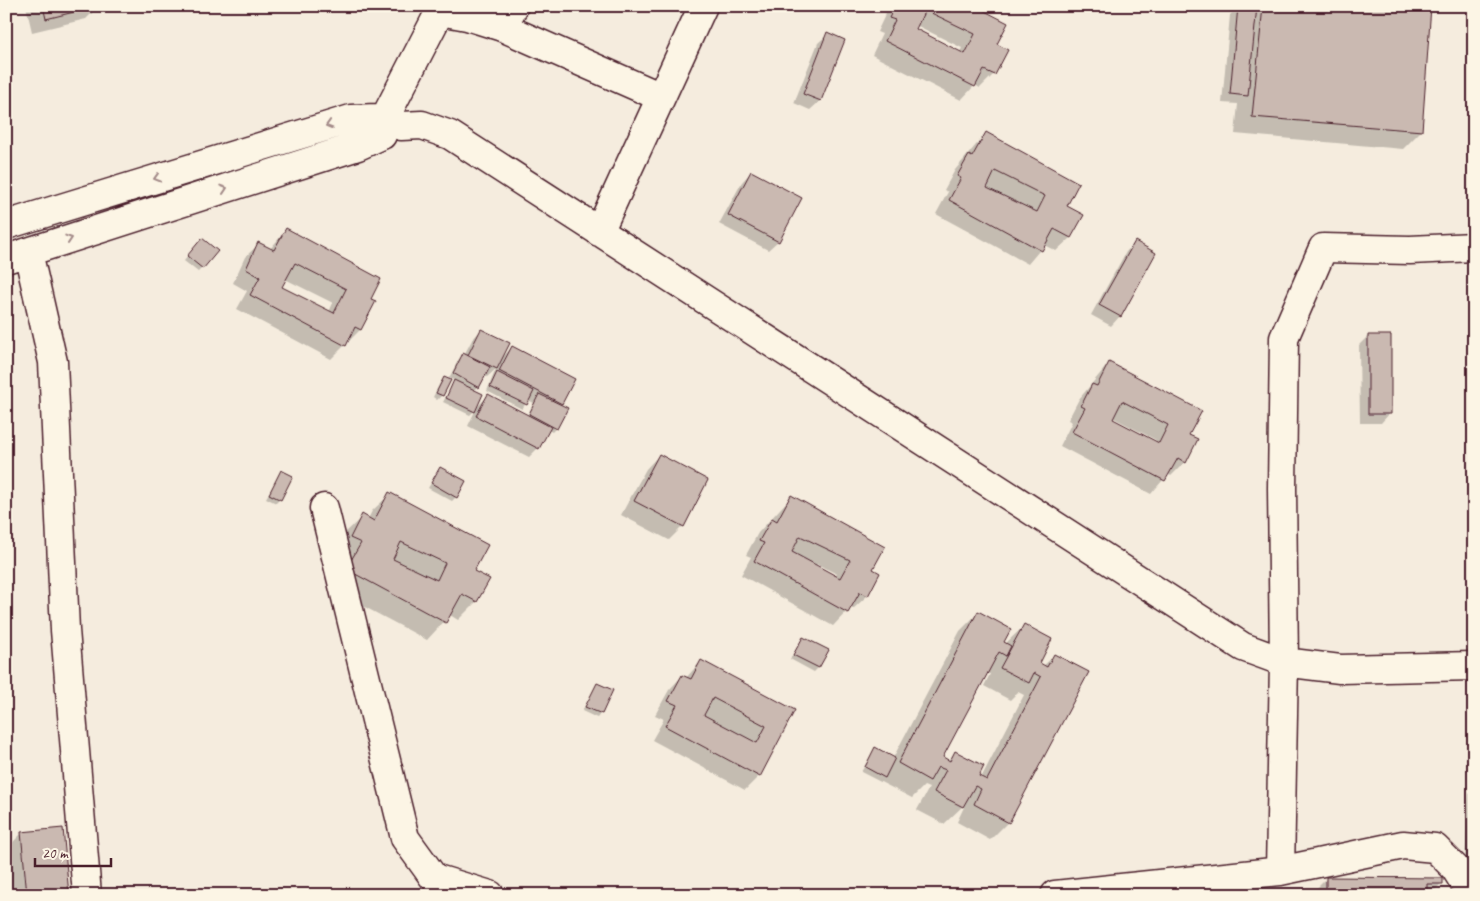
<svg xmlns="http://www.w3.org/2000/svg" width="1480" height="901" font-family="Caveat,sans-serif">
	<rect width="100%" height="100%" fill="#f5ecde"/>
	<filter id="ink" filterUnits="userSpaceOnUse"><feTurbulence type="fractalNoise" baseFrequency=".02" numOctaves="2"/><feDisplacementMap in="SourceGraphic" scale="10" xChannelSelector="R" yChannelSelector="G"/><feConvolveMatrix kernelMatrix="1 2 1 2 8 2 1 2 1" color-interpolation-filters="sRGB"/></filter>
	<g filter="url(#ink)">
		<path fill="#0003" fill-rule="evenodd" d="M 26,6 L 99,6 L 86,19 L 32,32 Z
			M 878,6 L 972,6 L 995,45 L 994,74 L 980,88 L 975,85 L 961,100 L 872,55 L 882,34 L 877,32 L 886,13 L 877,9 ZM 916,25 L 962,48 L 960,52 L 914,30 Z
			M 1238,6 L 1430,6 L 1421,131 L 1403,149 L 1235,134 L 1238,104 L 1222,103 L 1230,15 Z
			M 828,34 L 844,40 L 820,101 L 810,110 L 794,103 L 818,43 Z
			M 986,133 L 1065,206 L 1082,216 L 1070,238 L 1056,251 L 1044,245 L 1028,264 L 936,214 L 948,192 L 944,190 L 955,170 Z
			M 751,172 L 778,241 L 768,250 L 719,224 L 742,182 Z
			M 287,229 L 374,302 L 360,330 L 331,359 L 237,309 L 247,291 L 233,283 L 245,257 L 259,244 L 270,249 ZM 285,279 L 333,303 L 329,312 L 281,288 Z
			M 1135,242 L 1155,253 L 1120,316 L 1111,326 L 1091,315 L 1126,252 Z
			M 198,244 L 202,268 L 198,272 L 184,261 Z
			M 481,330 L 503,357 L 512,347 L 573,380 L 559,405 L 556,428 L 552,432 L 548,430 L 538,448 L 529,457 L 468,426 L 476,409 L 470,415 L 443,402 L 455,381 L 450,378 L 442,395 L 437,400 L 433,397 L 440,383 L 444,378 L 448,380 L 459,359 L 464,355 L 472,340 ZM 496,369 L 487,391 L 522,409 L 528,400 L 534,403 L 527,416 L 488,396 L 476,408 L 474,391 L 484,376 L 487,377 Z
			M 1368,336 L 1390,413 L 1381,423 L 1360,423 L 1359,345 Z
			M 1109,363 L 1188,435 L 1185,462 L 1171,476 L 1168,474 L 1151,494 L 1060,446 L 1072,422 L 1068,420 L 1079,399 ZM 1112,417 L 1156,440 L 1155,442 L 1111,420 Z
			M 659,455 L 683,526 L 669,540 L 621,515 L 646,469 Z
			M 440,469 L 456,497 L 452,501 L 428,488 Z
			M 281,472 L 280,499 L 276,503 L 266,498 Z
			M 390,494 L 472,571 L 488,579 L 476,602 L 458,620 L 450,615 L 427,640 L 329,588 L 344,561 L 333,556 L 345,533 L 363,516 L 368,519 L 372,511 Z
			M 791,497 L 879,574 L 867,596 L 853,609 L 850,608 L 833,626 L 741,575 L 751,557 L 746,555 L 758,533 ZM 817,564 L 837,574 L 835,577 L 816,566 Z
			M 978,613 L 1002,643 L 1006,643 L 1024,626 L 1038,663 L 1043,666 L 1054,656 L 1008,822 L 990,840 L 957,822 L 964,807 L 963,806 L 944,824 L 917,810 L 929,788 L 924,786 L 912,798 L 861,772 L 875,749 L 893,758 L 960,631 ZM 986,673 L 990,674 L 984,686 L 1010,700 L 1018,692 L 1024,695 L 981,778 L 956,752 L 947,761 L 941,758 Z
			M 803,638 L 818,668 L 814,672 L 790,659 Z
			M 701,661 L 794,711 L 759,776 L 745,790 L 652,740 L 664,719 L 655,715 L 669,690 L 682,676 L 686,678 Z
			M 597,684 L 601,713 L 597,718 L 582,711 Z
			M 1474,790 L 1474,895 L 1463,894 L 1469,794 Z
			M 22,833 L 67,895 L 12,895 L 8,847 Z
			M 1327,878 L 1442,883 L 1430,895 L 1310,895 Z"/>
		<path fill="#cab9b1" stroke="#4a1f2b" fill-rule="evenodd" d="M 43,6 L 98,6 L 46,19 Z
			M 895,6 L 975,6 L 1008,23 L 997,44 L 1008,50 L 995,75 L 984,70 L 975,87 L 885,41 L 895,20 L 889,18 ZM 925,10 L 975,34 L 965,54 L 916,29 Z
			M 1238,6 L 1257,6 L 1248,96 L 1230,94 Z
			M 1263,6 L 1431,6 L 1422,131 L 1252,117 Z
			M 827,32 L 845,40 L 821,101 L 803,94 Z
			M 986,132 L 1079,183 L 1067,206 L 1084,215 L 1071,238 L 1054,229 L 1042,251 L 949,200 L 961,178 L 957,176 L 969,155 L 972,157 ZM 995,171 L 1045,196 L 1037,212 L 987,188 Z
			M 751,171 L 802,198 L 779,242 L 728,215 Z
			M 286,228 L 381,279 L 371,299 L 376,301 L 361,330 L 355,327 L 346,346 L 250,295 L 260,277 L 246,269 L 258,242 L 274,250 ZM 295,263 L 346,289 L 334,313 L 282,287 Z
			M 202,238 L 218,251 L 203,269 L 187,256 Z
			M 1135,241 L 1156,253 L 1121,317 L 1099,305 Z
			M 481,329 L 510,343 L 497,369 L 468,355 Z
			M 1368,335 L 1391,335 L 1391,414 L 1368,414 Z
			M 512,346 L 575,379 L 562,404 L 499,371 Z
			M 463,353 L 490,367 L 479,388 L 453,373 Z
			M 1109,362 L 1202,411 L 1189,435 L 1198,439 L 1186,463 L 1178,458 L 1165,481 L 1072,432 L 1085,408 L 1081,406 L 1092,384 L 1097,386 ZM 1122,401 L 1168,425 L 1159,443 L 1113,419 Z
			M 497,372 L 534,391 L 527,405 L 490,387 Z
			M 444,377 L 451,380 L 443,396 L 436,393 Z
			M 454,380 L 483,394 L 475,412 L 446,398 Z
			M 488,394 L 551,427 L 539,449 L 476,416 Z
			M 539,394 L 568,408 L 557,429 L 529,414 Z
			M 659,454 L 708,480 L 684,527 L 634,501 Z
			M 440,467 L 466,481 L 457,498 L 431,483 Z
			M 281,470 L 293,476 L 281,500 L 269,494 Z
			M 389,492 L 488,545 L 474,571 L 490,579 L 477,602 L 462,594 L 446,623 L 346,569 L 361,543 L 350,538 L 362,514 L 374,521 ZM 401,542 L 445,563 L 437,580 L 393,559 Z
			M 791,495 L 885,547 L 873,569 L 880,573 L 868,596 L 860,592 L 848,613 L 754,561 L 764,543 L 759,541 L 772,518 L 777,521 ZM 800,536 L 850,560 L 840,578 L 792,552 Z
			M 978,611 L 1011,629 L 1004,642 L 1011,646 L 1006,656 L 999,652 L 943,757 L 950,761 L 955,751 L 984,766 L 979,776 L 987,780 L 1041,677 L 1034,673 L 1029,683 L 1000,668 L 1024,624 L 1052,639 L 1040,663 L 1047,667 L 1054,654 L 1089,672 L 1009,823 L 974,804 L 981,789 L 975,786 L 963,807 L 934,792 L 946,770 L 938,767 L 930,781 L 898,763 Z
			M 803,637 L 829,650 L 819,668 L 793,655 Z
			M 701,660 L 795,710 L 760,777 L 665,726 L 677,705 L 668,701 L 682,675 L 691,679 ZM 713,698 L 766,726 L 757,743 L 704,715 Z
			M 597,683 L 613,690 L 602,714 L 585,707 Z
			M 875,747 L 895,758 L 885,778 L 865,767 Z
			M 63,828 L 69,895 L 27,895 L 21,832 Z
			M 1326,877 L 1443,878 L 1443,884 L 1427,884 L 1427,895 L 1326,895 Z"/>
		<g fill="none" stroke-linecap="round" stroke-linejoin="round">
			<defs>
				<path id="minor" d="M 502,27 L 514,6
					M 389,110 L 440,11 L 467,16 L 502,27 L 661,97
					M 401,126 L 422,125 L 450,135 L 1243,647 L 1284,662 L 1340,669 L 1474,666
					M 6,225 L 351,119 L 377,118
					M 599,232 L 703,6
					M 28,252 L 53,362 L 65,630 L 87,895
					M 6,259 L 358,146 L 382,135
					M 324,508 L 405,838 L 434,878 L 490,895
					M 1280,871 L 1284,662 L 1282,488 L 1284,338 L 1323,248 L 1410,250 L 1474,247
					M 1055,895 L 1280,871 L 1403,845 L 1435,848 L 1455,868 L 1472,895"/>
			</defs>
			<use href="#minor" stroke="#4a1f2b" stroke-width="31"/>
			<use href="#minor" stroke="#fcf5e5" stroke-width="28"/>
		</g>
		<defs><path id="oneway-chevron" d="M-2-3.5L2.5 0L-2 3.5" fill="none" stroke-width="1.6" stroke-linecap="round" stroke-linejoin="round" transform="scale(1.25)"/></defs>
		<g stroke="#a38a88">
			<use href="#oneway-chevron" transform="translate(329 125) rotate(163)"/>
			<use href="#oneway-chevron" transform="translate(157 178) rotate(163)"/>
			<use href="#oneway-chevron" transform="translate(224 189) rotate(-18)"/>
			<use href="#oneway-chevron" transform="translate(69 239) rotate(-18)"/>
		</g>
	</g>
	<rect width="1480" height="901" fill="none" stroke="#fcf5e5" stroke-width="25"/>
	<rect x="12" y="12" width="1455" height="876" fill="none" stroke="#4a1f2b" stroke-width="2" filter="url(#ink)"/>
	<path d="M35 858v8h76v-8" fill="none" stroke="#4a1f2b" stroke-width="2.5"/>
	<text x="42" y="858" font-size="15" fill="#4a1f2b" stroke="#fcf5e5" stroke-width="4" paint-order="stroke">20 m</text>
</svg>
